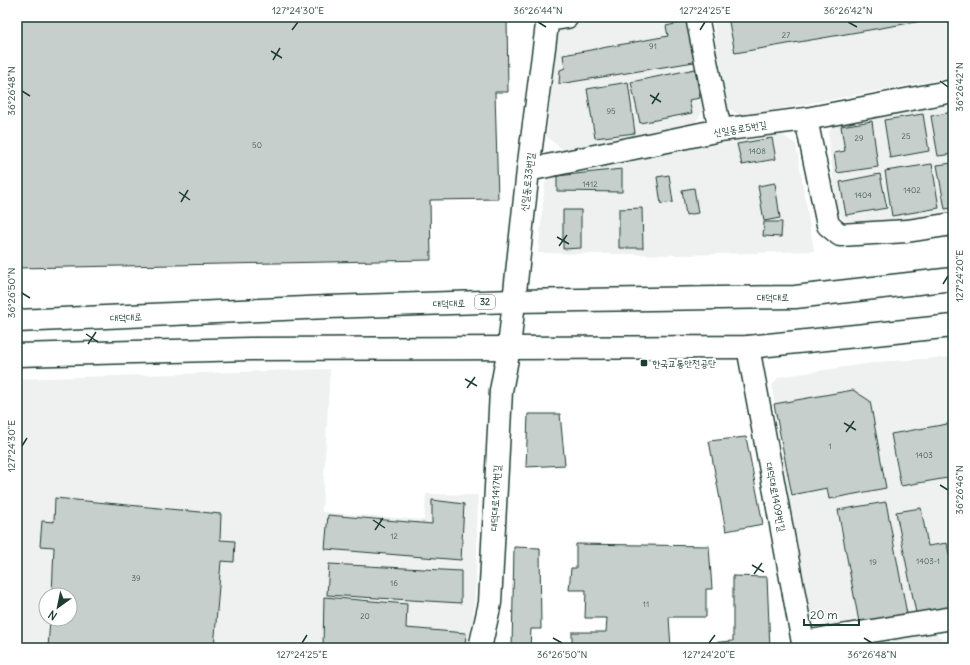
<svg xmlns="http://www.w3.org/2000/svg" width="970" height="665" font-family="Delius,'Poor Story',sans-serif">
	<rect width="100%" height="100%" fill="#fff"/>
	<filter id="ink" filterUnits="userSpaceOnUse"><feTurbulence type="fractalNoise" baseFrequency=".025" numOctaves="2"/><feDisplacementMap in="SourceGraphic" scale="8" xChannelSelector="R" yChannelSelector="G"/><feConvolveMatrix kernelMatrix="1 2 1 2 8 2 1 2 1" color-interpolation-filters="sRGB"/></filter>
	<g filter="url(#ink)">
		<path fill="#eef1f0" fill-rule="evenodd" d="M 617,17 L 691,17 L 705,108 L 695,123 L 564,151 L 547,137 L 556,38 L 563,27 Z
			M 712,17 L 953,17 L 953,77 L 740,116 L 727,107 Z
			M 953,104 L 953,216 L 899,223 L 846,221 L 837,214 L 828,134 L 833,125 Z
			M 782,135 L 796,144 L 814,251 L 684,255 L 538,253 L 545,183 L 552,174 L 665,152 Z
			M 953,357 L 953,608 L 833,629 L 811,615 L 791,514 L 772,386 L 778,377 L 878,362 Z
			M 330,369 L 322,512 L 424,520 L 426,494 L 478,495 L 476,581 L 473,617 L 467,648 L 17,648 L 17,379 ZM 46,595 L 70,595 L 70,619 L 46,619 Z
			M 933,632 L 953,645 L 953,648 L 846,648 Z"/>
		<path fill="#c7cfcc" stroke="#1f3d34" d="M 17,17 L 507,17 L 508,92 L 495,92 L 498,199 L 430,200 L 431,260 L 17,268 Z
			M 728,17 L 945,17 L 735,53 Z
			M 688,21 L 694,62 L 559,84 L 560,70 L 565,68 L 563,55 L 668,36 L 666,26 Z
			M 695,69 L 700,98 L 689,100 L 692,113 L 640,123 L 631,82 Z
			M 628,82 L 635,133 L 595,138 L 587,89 Z
			M 953,112 L 953,154 L 938,156 L 931,116 Z
			M 923,114 L 929,151 L 890,158 L 884,120 Z
			M 872,121 L 878,167 L 837,173 L 834,153 L 845,151 L 841,126 Z
			M 772,138 L 776,159 L 742,165 L 737,144 Z
			M 953,163 L 953,208 L 945,209 L 937,165 Z
			M 932,164 L 939,208 L 892,216 L 885,171 Z
			M 622,169 L 622,192 L 557,191 L 557,176 Z
			M 880,174 L 887,208 L 846,215 L 840,182 Z
			M 669,175 L 673,202 L 661,204 L 657,177 Z
			M 775,183 L 780,218 L 764,221 L 758,186 Z
			M 694,188 L 698,213 L 686,215 L 682,190 Z
			M 642,208 L 643,248 L 619,248 L 619,209 Z
			M 563,210 L 581,210 L 581,248 L 563,249 Z
			M 764,222 L 782,222 L 781,237 L 763,236 Z
			M 853,390 L 870,401 L 886,488 L 829,499 L 827,488 L 792,495 L 774,404 Z
			M 528,414 L 560,414 L 565,465 L 526,467 Z
			M 953,423 L 953,477 L 901,486 L 891,434 Z
			M 746,437 L 763,524 L 726,531 L 709,441 Z
			M 55,498 L 221,514 L 220,540 L 235,541 L 234,562 L 221,561 L 214,648 L 48,648 L 50,619 L 70,619 L 70,595 L 52,595 L 54,547 L 40,546 L 42,521 L 54,522 Z
			M 432,500 L 464,504 L 461,560 L 325,549 L 328,515 L 432,524 Z
			M 886,502 L 907,614 L 859,622 L 838,510 Z
			M 921,508 L 928,546 L 947,543 L 953,577 L 953,607 L 916,613 L 896,512 Z
			M 576,544 L 709,546 L 712,589 L 706,589 L 706,617 L 669,617 L 671,648 L 572,648 L 572,632 L 606,632 L 607,618 L 585,618 L 586,590 L 569,590 L 571,568 L 576,568 Z
			M 514,547 L 540,548 L 541,629 L 531,629 L 530,648 L 512,648 Z
			M 329,564 L 461,571 L 461,603 L 327,595 Z
			M 733,576 L 767,577 L 770,648 L 697,648 L 697,644 L 733,641 Z
			M 324,597 L 407,604 L 406,628 L 466,633 L 465,648 L 323,647 Z"/>
		<g fill="none" stroke-linecap="round" stroke-linejoin="round">
			<defs>
				<path id="minor" d="M 697,17 L 720,130
					M 548,20 L 567,17
					M 806,119 L 828,225 L 840,235 L 907,231 L 953,224
					M 528,170 L 720,130 L 806,119 L 953,91
					M 748,347 L 804,648
					M 803,642 L 953,618
					M 480,648 L 490,603 L 501,391 L 509,348 L 528,170 L 548,17"/>
				<path id="major" d="M 17,321 L 328,307 L 513,301 L 795,297 L 953,279
					M 17,355 L 250,349 L 748,347 L 953,326"/>
			</defs>
			<use href="#minor" stroke="#1f3d34" stroke-width="25"/>
			<use href="#major" stroke="#1f3d34" stroke-width="25"/>
			<use href="#minor" stroke="#fff" stroke-width="22"/>
			<use href="#major" stroke="#fff" stroke-width="22"/>
		</g>
	</g>
	<path fill="none" stroke="#1f3d34" stroke-width="1.5" d="M 538,22 L 546,27M 848,22 L 857,27M 292,30 L 298,22M 700,30 L 705,22M 271,51 L 282,58M 273,60 L 280,48M 940,81 L 948,87M 22,91 L 30,96M 650,95 L 661,102M 652,104 L 659,93M 179,192 L 190,200M 181,202 L 188,190M 557,237 L 569,244M 559,246 L 567,235M 943,284 L 948,276M 22,293 L 30,298M 86,334 L 98,342M 88,344 L 96,332M 465,379 L 477,386M 467,388 L 475,377M 844,423 L 856,430M 846,432 L 854,421M 22,446 L 27,438M 940,485 L 948,490M 373,520 L 385,528M 375,530 L 383,518M 752,565 L 764,572M 754,574 L 762,563M 553,638 L 562,643M 864,638 L 872,643M 302,643 L 307,635M 709,643 L 715,635"/>
	<rect fill="#1f3d34" stroke="#fff" stroke-width="1.5" x="640" y="359" width="8" height="8" rx="2"/>
	<g text-anchor="middle" stroke-width="4" stroke-linejoin="round" paint-order="stroke">
		<g font-size="8" fill="#49625a">
			<text x="786" y="38">27</text>
			<text x="653" y="49">91</text>
			<text x="611" y="114">95</text>
			<text x="906" y="139">25</text>
			<text x="859" y="141">29</text>
			<text x="257" y="148">50</text>
			<text x="757" y="154">1408</text>
			<text x="590" y="187">1412</text>
			<text x="912" y="193">1402</text>
			<text x="863" y="198">1404</text>
			<text x="830" y="449">1</text>
			<text x="924" y="458">1403</text>
			<text x="394" y="539">12</text>
			<text x="928" y="564">1403-1</text>
			<text x="873" y="565">19</text>
			<text x="136" y="581">39</text>
			<text x="394" y="586">16</text>
			<text x="646" y="607">11</text>
			<text x="365" y="619">20</text>
		</g>
		<rect fill="#fff" stroke="#627771" stroke-width="1" x="475" y="295" width="20" height="14" rx="3"/>
		<g font-size="9" font-weight="bold" fill="#1f3d34">
			<text x="485" y="305">32</text>
		</g>
		<g font-size="10" fill="#1f3d34" stroke="#fff">
			<text transform="translate(740 128) rotate(-9)" y="4">신일동로5번길</text>
			<text transform="translate(527 182) rotate(-83)" y="4">신일동로33번길</text>
			<text transform="translate(773 297) rotate(-1)" y="4">대덕대로</text>
			<text transform="translate(449 303) rotate(-2)" y="4">대덕대로</text>
			<text transform="translate(126 317) rotate(-3)" y="4">대덕대로</text>
			<text transform="translate(776 497) rotate(79)" y="4">대덕대로1409번길</text>
			<text transform="translate(495 498) rotate(-87)" y="4">대덕대로1417번길</text>
		</g>
		<g font-size="10" fill="#1f3d34" stroke="#fff" text-anchor="start">
			<text x="652" y="367">한국교통안전공단</text>
		</g>
	</g>
	<rect width="970" height="665" fill="none" stroke="#fff" stroke-width="44"/>
	<g transform="translate(58 607) rotate(213)"><circle r="19" fill="#ffffff" stroke="#a5b1ae"/>
	<path d="M0-3L7 15L0 10L-7 15Z" fill="#1f3d34"/>
	<text y="-6" font-size="11" font-weight="bold" text-anchor="middle" fill="#1f3d34">N</text>
	</g>
	<path d="M804 619v6h55v-6" fill="none" stroke="#1f3d34" stroke-width="2"/>
	<text x="810" y="619" font-size="12" fill="#1f3d34" stroke="#ffffff" stroke-width="3" paint-order="stroke">20 m</text>
	<rect x="22" y="22" width="926" height="621" fill="none" stroke="#1f3d34" stroke-width="1.5"/>
	<g font-size="10" text-anchor="middle" fill="#1f3d34">
		<text x="298" y="14">127°24'30"E</text>
		<text x="538" y="14">36°26'44"N</text>
		<text x="705" y="14">127°24'25"E</text>
		<text x="848" y="14">36°26'42"N</text>
		<text transform="translate(959 87) rotate(-90)" y="4">36°26'42"N</text>
		<text transform="translate(11 91) rotate(-90)" y="4">36°26'48"N</text>
		<text transform="translate(959 276) rotate(-90)" y="4">127°24'20"E</text>
		<text transform="translate(11 293) rotate(-90)" y="4">36°26'50"N</text>
		<text transform="translate(11 446) rotate(-90)" y="4">127°24'30"E</text>
		<text transform="translate(959 490) rotate(-90)" y="4">36°26'46"N</text>
		<text x="302" y="658">127°24'25"E</text>
		<text x="562" y="658">36°26'50"N</text>
		<text x="709" y="658">127°24'20"E</text>
		<text x="872" y="658">36°26'48"N</text>
	</g>
</svg>
